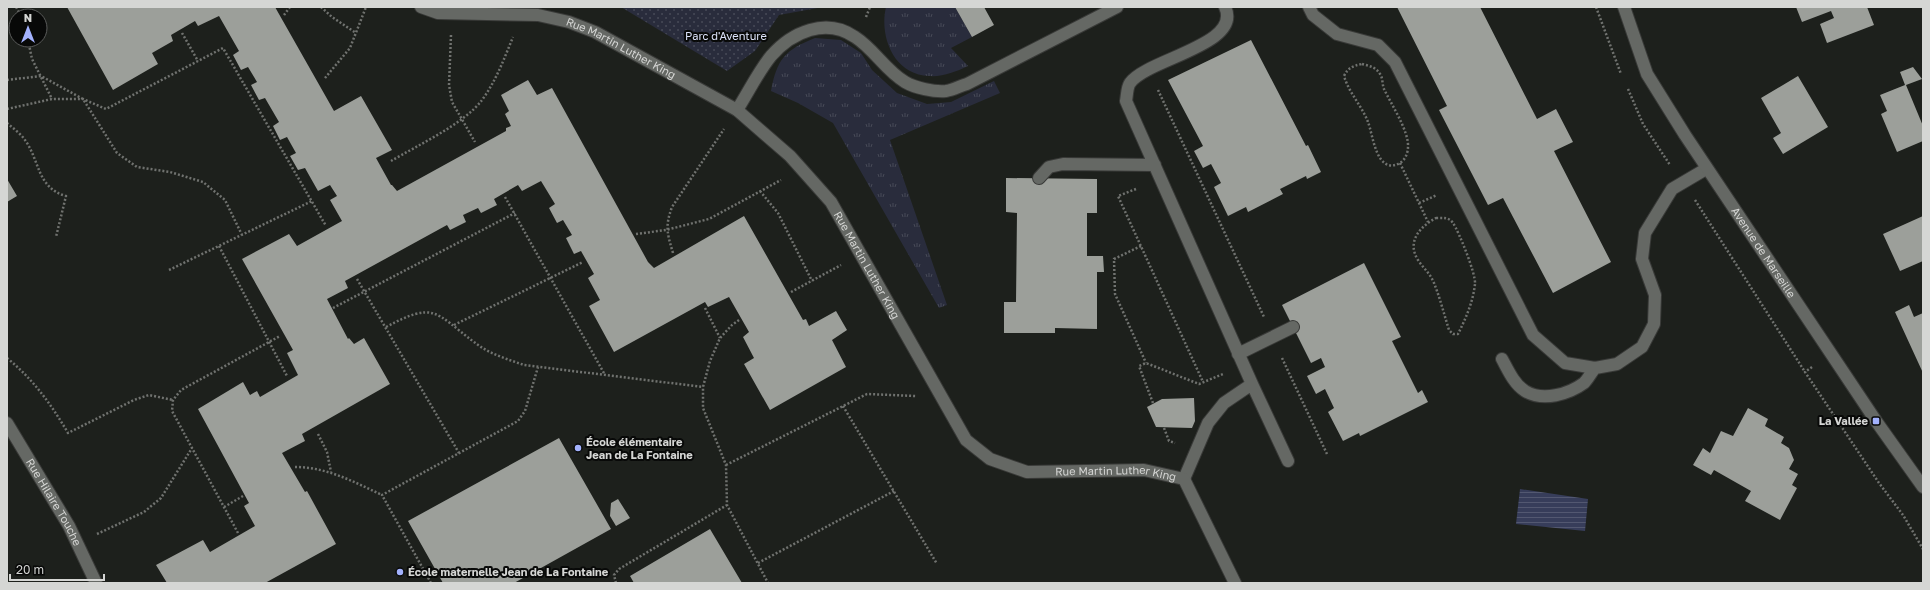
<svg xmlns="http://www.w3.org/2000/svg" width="1930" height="590" font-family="'Golos Text',sans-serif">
	<defs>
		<pattern id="grass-tufts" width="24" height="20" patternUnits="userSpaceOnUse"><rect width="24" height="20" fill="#292c3c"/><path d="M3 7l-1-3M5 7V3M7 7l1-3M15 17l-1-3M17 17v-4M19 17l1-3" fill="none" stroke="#474a57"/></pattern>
		<pattern id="park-dots" width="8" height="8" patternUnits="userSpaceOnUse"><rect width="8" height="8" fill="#292c3c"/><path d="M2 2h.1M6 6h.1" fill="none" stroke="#474a57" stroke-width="1.8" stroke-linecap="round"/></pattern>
		<pattern id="water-rules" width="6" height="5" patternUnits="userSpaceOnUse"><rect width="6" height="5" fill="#373d5a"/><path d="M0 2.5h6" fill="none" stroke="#535871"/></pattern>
	</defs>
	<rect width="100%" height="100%" fill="#1d201c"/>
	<path fill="url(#grass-tufts)" d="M 886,7 L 955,7 L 972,37 L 951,48 L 968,66 C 955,72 943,77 929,76 C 894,75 879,37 886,7 Z
		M 815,38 L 841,40 L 861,53 L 872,70 L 897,93 L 927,104 L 951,102 L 994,81 L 1000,93 L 890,140 L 947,305 L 939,308 L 833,123 L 798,103 L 771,91 C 777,59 785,50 815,38 Z"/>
	<path fill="url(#park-dots)" d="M 621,7 L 850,7 L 823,7 L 779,15 L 755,51 L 727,71 Z"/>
	<path fill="url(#water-rules)" d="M 1520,489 L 1588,499 L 1585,531 L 1516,524 Z"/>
	<path fill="#9c9f9a" d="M 67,7 L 275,7 L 334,111 L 361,96 L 392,150 L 376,158 L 391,185 L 392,185 L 397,191 L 506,131 L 506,128 L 511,126 L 505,114 L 509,111 L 501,95 L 528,80 L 537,95 L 552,88 L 648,262 L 654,268 L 744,216 L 803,320 L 806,319 L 809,326 L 836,311 L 847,330 L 832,340 L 846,367 L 770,410 L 744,364 L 754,358 L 743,337 L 749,332 L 729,297 L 708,307 L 705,302 L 614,352 L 589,306 L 600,300 L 588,278 L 594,274 L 581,251 L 574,254 L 566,238 L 572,235 L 563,220 L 557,223 L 549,208 L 555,204 L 541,181 L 522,191 L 518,185 L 494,199 L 497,205 L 481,213 L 478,208 L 463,215 L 466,222 L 450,230 L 447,225 L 345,281 L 348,288 L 327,299 L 348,339 L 349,338 L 354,344 L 364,338 L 390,384 L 302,434 L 305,441 L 282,453 L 305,492 L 307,491 L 336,544 L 265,583 L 167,583 L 156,565 L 203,540 L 210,552 L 255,526 L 244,506 L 249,503 L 198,409 L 243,382 L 250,395 L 257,391 L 260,397 L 298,375 L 287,353 L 293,350 L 242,259 L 289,234 L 297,246 L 342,221 L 330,200 L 337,196 L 330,185 L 318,191 L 305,168 L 298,170 L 290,156 L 296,153 L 287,137 L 280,140 L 273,126 L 279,122 L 265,98 L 259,100 L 251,85 L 257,82 L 248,67 L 241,70 L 233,55 L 239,51 L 219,16 L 198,26 L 195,21 L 171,35 L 173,41 L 152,53 L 158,64 L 113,90 Z
		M 955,7 L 984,7 L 994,25 L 972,37 Z
		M 1397,7 L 1480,7 L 1537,119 L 1556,109 L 1573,142 L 1554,151 L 1611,262 L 1553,293 L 1503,198 L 1488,205 L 1439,110 L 1447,106 Z
		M 1796,7 L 1867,7 L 1874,25 L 1827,43 L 1820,24 L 1834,18 L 1831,11 L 1802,22 Z
		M 1251,40 L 1306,146 L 1308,145 L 1321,172 L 1307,179 L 1306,176 L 1280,189 L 1283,194 L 1248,212 L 1246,207 L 1228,216 L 1214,187 L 1221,183 L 1211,164 L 1203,168 L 1194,151 L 1203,146 L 1168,80 Z
		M 1913,67 L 1922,79 L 1906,85 L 1923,126 L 1923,141 L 1897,152 L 1881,114 L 1887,111 L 1880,95 L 1905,85 L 1900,72 Z
		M 1798,76 L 1828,127 L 1783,154 L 1773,138 L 1781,133 L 1761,98 Z
		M 1006,178 L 1097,179 L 1097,213 L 1087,213 L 1087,256 L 1103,256 L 1104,272 L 1097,272 L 1097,329 L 1055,328 L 1055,333 L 1004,333 L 1004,302 L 1016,302 L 1017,213 L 1006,212 Z
		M 7,179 L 17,196 L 7,202 Z
		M 1923,216 L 1923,261 L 1900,271 L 1883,234 Z
		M 1364,263 L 1401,337 L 1392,341 L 1418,393 L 1422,390 L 1428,402 L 1360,436 L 1359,433 L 1343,441 L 1328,412 L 1334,408 L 1325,389 L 1316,394 L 1307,376 L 1325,367 L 1321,358 L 1311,363 L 1282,305 Z
		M 1909,305 L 1914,317 L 1923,313 L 1923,373 L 1895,312 Z
		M 1194,398 L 1195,421 L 1192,428 L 1156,427 L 1147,407 L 1162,399 Z
		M 1748,408 L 1768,419 L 1765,426 L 1784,437 L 1781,443 L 1789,448 L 1794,460 L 1789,469 L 1798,474 L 1792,485 L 1797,488 L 1780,520 L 1745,501 L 1751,491 L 1714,470 L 1711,475 L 1693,465 L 1703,448 L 1710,453 L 1721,431 L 1733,436 Z
		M 559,438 L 611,529 L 514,583 L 443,583 L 408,521 Z
		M 618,499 L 630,518 L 616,526 L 610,516 L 611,503 Z
		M 710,529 L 742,583 L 634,583 L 630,576 Z"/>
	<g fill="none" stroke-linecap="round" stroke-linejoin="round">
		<defs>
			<path id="lane" d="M 1309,7 L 1313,15 L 1337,34 L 1378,45 L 1395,62 L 1533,335 L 1565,363 L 1595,368 L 1617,364 L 1642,347 L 1654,324 L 1655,295 L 1642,259 L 1645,233 L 1672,189 L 1706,169
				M 737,110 C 748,93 758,72 771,56 C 792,32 826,17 855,37 C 874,49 885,70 905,82 C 915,88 934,92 946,91 C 953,90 960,86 967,84 L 1117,7
				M 1039,178 L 1049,167 L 1063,164 L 1155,165
				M 1238,354 L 1293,327
				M 1502,359 C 1508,370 1514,384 1525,391 C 1543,402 1569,394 1584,383 C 1588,379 1591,373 1595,368
				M 1252,384 L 1288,461
				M 1184,479 L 1208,423 L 1224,403 L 1252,384 L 1126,101 C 1127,96 1127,87 1130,83 C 1147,59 1243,45 1225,7"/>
			<g id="street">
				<path id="s1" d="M 421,7 L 438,13 L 538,15 L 569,22 L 595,32 L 737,110 L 790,156 L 831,202 L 966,440 L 990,459 L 1027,472 L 1144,470 L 1184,479 L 1235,583"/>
				<path id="s2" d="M 7,423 L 69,526 L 96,583"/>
			</g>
			<g id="secondary">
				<path id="s3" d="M 1624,7 L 1647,74 L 1685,135 L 1876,421 L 1923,487"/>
			</g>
		</defs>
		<use href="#lane" stroke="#393a38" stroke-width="14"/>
		<use href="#street" stroke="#393a38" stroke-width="14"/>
		<use href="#secondary" stroke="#393a38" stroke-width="14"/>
		<path stroke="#70726f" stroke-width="2.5" stroke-dasharray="2 2" stroke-linecap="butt" d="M 16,7 L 21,16
			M 321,7 L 332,17 L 356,33
			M 1596,7 L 1621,74
			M 284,15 L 290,7
			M 866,17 L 870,7
			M 182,33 L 198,61
			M 451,35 L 449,85 L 452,102 L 475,142
			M 28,40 L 32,59 L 52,99
			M 1362,64 C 1369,66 1376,67 1380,74 C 1383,78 1382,84 1384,89 C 1391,104 1409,131 1408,147 C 1408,153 1405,160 1400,163 C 1376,176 1373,134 1368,122 C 1362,106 1349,93 1344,76 C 1348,68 1352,66 1362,64 Z
			M 325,78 L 350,48 L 366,7
			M 7,80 L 41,76 L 83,99 L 117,153 L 137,167 L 170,172 L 203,182 L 225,200 L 242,235
			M 1628,89 L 1643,124 L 1670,165
			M 1158,90 L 1264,317
			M 7,109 L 52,99 L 83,99 L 106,109 L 223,48 L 326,226
			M 7,123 C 13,128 21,134 25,140 C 40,161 37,188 66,196 L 56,237
			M 391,161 C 418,145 464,124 482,100 C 496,81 504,59 513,37
			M 1400,163 L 1428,222
			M 1136,189 L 1118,196 L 1203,382
			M 760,191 L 778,213 L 812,281
			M 505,197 L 605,375
			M 1695,200 L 1805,372
			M 1419,203 L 1437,195
			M 1436,218 C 1443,218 1449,217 1453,223 C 1459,232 1476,274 1475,284 C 1473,302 1466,318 1458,334 L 1453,334 L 1449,330 C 1444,314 1440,298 1434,283 C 1430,273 1423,268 1418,260 C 1406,241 1421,226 1436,218 Z
			M 636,234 L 666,230 L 709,219 L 781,180
			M 219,246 L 287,376
			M 1141,246 L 1114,259 L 1115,294 L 1146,363
			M 673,253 C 667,233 665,226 672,207 L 724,129
			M 169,270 L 312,201
			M 357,279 L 459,453
			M 791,292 L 841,265
			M 333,308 L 515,213
			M 705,308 L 720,338
			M 739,320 L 732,325 L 720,338 L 710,361 L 703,387 L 703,408 L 726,465 L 727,505 L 768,583
			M 454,325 L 583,262
			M 386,327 C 435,301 434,312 474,342 C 489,354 507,359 524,365 L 703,387
			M 7,358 C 33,379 51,404 68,433 L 134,400 L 149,395 L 173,400
			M 1282,358 L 1327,454
			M 1812,367 L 1805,372 L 1879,483 L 1903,515 L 1923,549
			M 1153,403 L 1139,366 L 1146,363 L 1199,384 L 1223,374
			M 843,406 L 937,564
			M 1164,428 L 1169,441 L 1175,443
			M 318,434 L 327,452 L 331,472
			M 726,465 L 867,394 L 916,396
			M 295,467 C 327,467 354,482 382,495
			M 224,507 L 243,496
			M 238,533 L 172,411 L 173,400 L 181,390 L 280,336
			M 97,534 L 144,512 L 161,498 L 192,448
			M 758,563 L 894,491
			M 431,583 L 382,495 L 518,421 L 525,411 L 538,367
			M 616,583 L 614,575 L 619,569 L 727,505"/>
		<use href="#lane" stroke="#656864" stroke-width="12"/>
		<use href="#street" stroke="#656864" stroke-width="12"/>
		<use href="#secondary" stroke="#656864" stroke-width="12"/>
	</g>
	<g fill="#a3b2fd" stroke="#080908" stroke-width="1.5">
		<rect x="1872" y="417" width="8" height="8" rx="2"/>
		<circle cx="578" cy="448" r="4"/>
		<circle cx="400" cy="572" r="4"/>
	</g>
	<g text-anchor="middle" stroke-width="4" stroke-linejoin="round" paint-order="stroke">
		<g font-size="11" fill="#dce2f9" stroke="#080908">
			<text x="726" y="40">Parc d'Aventure</text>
		</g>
		<g font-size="11" fill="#d5d6d4" stroke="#080908">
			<text dy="4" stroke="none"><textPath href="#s1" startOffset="208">Rue Martin Luther King</textPath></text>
			<text dy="4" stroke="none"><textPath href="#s3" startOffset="284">Avenue de Marseille</textPath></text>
			<text dy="4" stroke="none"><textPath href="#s1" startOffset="544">Rue Martin Luther King</textPath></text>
			<text dy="4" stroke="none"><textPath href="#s1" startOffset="904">Rue Martin Luther King</textPath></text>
			<text dy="4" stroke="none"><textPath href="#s2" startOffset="92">Rue Hilaire Touche</textPath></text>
		</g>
		<g font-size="11" font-weight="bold" fill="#d5d6d4" stroke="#080908" text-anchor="start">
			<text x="1868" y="425" text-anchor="end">La Vallée</text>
			<text x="586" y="446">École élémentaire<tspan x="586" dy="13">Jean de La Fontaine</tspan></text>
			<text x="408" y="576">École maternelle Jean de La Fontaine</text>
		</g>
	</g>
	<rect width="1930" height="590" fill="none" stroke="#d5d6d4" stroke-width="16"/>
	<g transform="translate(28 28)"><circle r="19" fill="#080908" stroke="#5a5b5a"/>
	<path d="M0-3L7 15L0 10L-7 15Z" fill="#a3b2fd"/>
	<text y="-6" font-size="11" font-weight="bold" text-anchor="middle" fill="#d5d6d4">N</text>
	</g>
	<path d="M10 574v6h94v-6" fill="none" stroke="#d5d6d4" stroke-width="2"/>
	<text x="16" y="574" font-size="12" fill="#d5d6d4" stroke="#080908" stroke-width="3" paint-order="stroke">20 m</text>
</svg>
